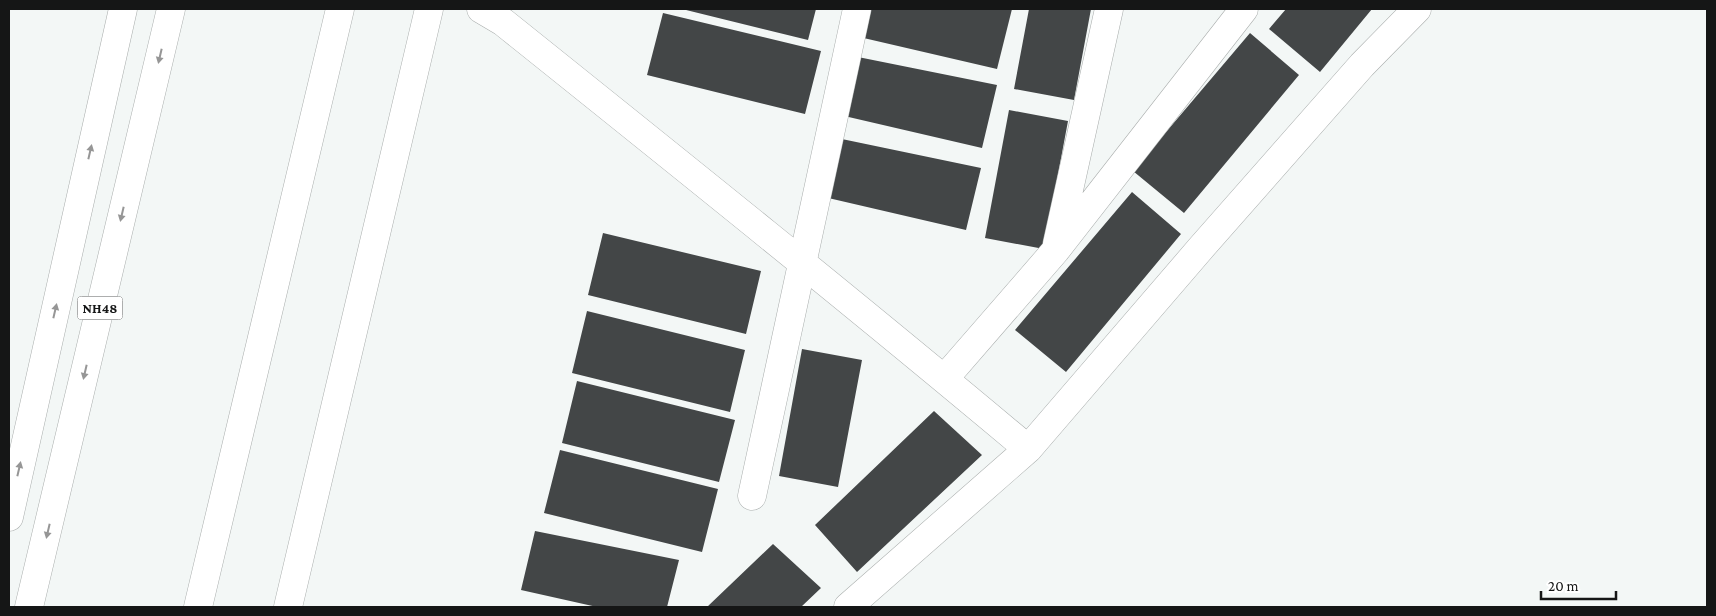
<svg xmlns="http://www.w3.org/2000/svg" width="1716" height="616" font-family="'Crimson Pro',serif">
	<rect width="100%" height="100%" fill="#f3f7f6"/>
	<path fill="#434647" d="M 682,9 L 816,9 L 808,40 Z
		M 862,9 L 1012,9 L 997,69 L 855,36 Z
		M 1029,9 L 1091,9 L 1074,100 L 1014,89 Z
		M 1286,9 L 1372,9 L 1320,72 L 1269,29 Z
		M 663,13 L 821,51 L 805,114 L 647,75 Z
		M 1250,33 L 1299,75 L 1184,213 L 1133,171 Z
		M 853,56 L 997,85 L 982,148 L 840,115 Z
		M 1009,110 L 1068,121 L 1044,249 L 985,238 Z
		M 837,138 L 981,168 L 966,230 L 824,197 Z
		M 1132,192 L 1181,234 L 1066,372 L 1015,330 Z
		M 603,233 L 761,271 L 746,334 L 588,295 Z
		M 587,311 L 745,350 L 730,412 L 572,373 Z
		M 802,349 L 862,360 L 838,487 L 779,476 Z
		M 577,381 L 735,420 L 719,482 L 562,443 Z
		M 934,411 L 982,455 L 857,572 L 815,525 Z
		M 560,450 L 718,489 L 702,552 L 544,513 Z
		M 535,531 L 679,560 L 667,607 L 597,607 L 521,590 Z
		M 773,544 L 821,588 L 801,607 L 707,607 Z"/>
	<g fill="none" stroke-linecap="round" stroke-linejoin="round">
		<defs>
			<path id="minor" d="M 481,9 L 503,22 C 679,163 855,304 1028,449
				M 1057,244 L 1109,9
				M 944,379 L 1056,250 L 1244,9
				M 752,496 L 857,9
				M 198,607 L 340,9
				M 288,607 L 429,9
				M 848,607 L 1028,449 L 1200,249 L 1362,65 L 1417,9"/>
			<path id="highway" d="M 9,517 L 123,9
				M 29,607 L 171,9"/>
		</defs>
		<use href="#minor" stroke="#a9adac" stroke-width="29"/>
		<use href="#highway" stroke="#a9adac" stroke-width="29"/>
		<use href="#minor" stroke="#fff" stroke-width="28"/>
		<use href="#highway" stroke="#fff" stroke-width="28"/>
	</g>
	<defs><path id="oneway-solid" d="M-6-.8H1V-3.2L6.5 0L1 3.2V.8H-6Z" transform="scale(1.25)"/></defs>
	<g fill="#969696">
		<use href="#oneway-solid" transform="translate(160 56) rotate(103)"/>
		<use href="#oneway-solid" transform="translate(90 152) rotate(-77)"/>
		<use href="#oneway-solid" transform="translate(122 214) rotate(103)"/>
		<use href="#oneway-solid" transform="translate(55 311) rotate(-77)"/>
		<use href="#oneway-solid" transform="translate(85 372) rotate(103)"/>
		<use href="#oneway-solid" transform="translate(19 469) rotate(-77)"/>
		<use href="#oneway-solid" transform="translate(48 531) rotate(103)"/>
	</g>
	<g text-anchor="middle" stroke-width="5" stroke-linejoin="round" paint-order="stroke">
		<rect fill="#fff" stroke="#5b5c5c" stroke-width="1" x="77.5" y="296.5" width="45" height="23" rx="4"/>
		<g font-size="14" font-weight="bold" fill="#151616">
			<text x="100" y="313">NH48</text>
		</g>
	</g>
	<rect width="1716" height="616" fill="none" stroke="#151616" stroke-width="20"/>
	<path d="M1541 591v8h75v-8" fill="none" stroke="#151616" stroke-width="2.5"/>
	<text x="1548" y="591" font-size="15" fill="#151616" stroke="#ffffff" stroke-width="4" paint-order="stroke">20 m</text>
</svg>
